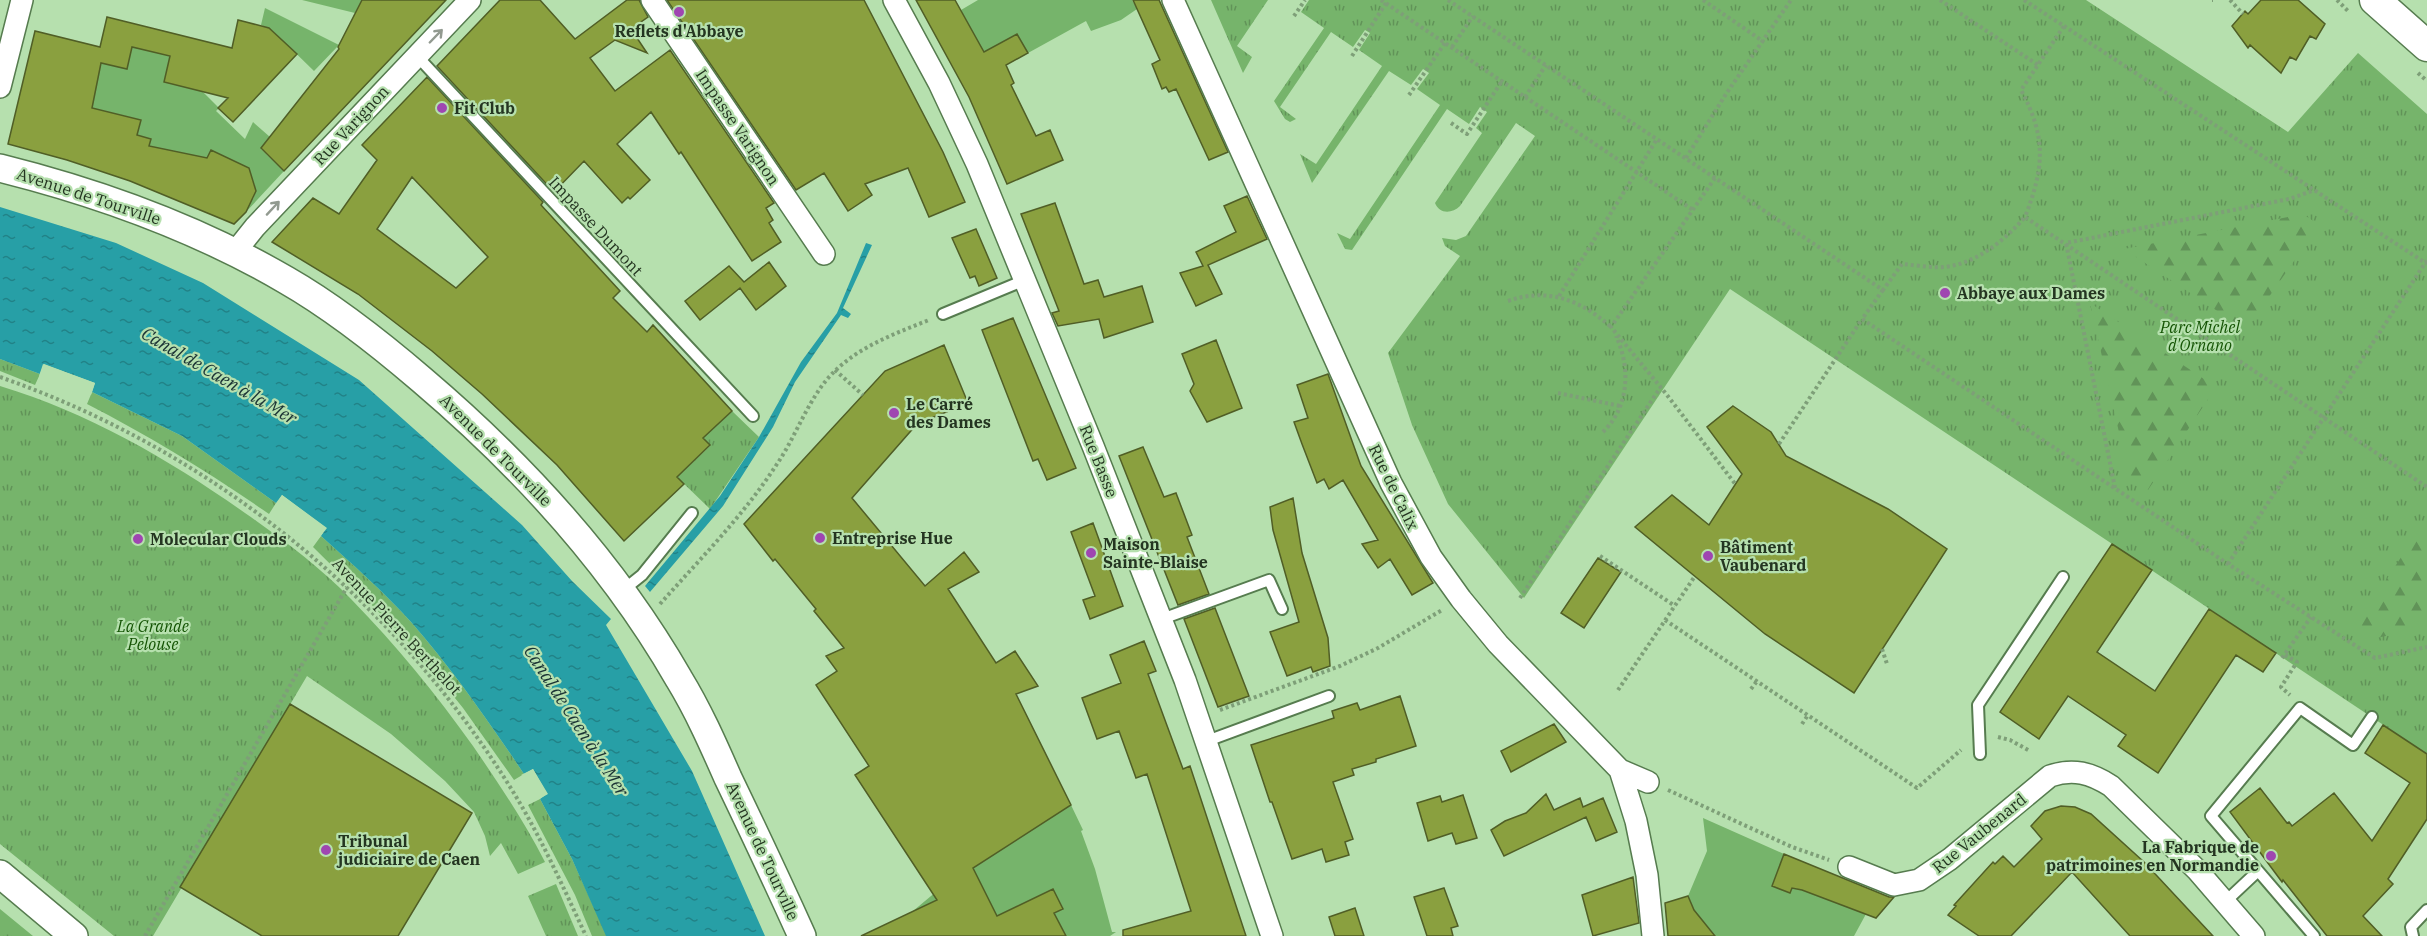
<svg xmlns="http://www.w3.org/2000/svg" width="2427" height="936" font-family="'IBM Plex Serif',serif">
	<defs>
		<pattern id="grass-tufts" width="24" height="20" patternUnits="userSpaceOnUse" patternTransform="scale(1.5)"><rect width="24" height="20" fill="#76b46b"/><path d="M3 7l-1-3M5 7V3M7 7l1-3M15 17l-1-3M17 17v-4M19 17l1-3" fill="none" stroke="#619358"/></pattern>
		<pattern id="forest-firs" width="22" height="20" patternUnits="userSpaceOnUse" patternTransform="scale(1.5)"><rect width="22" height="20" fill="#76b46b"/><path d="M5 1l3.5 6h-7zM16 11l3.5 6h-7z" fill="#619358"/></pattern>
		<pattern id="water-ripples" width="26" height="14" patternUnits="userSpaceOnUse" patternTransform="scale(1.5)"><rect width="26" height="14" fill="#279fa6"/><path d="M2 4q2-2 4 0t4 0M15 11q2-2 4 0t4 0" fill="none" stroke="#218287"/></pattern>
	</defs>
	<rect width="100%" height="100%" fill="#b6e0ae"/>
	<path fill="url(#grass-tufts)" d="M 1211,0 L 1268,0 L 1237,46 L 1252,57 L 1243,73 Z
		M 1309,0 L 2086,0 L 2288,132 L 2358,53 L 2427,114 L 2427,754 L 1730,289 L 1524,598 L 1448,504 L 1412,425 L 1388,353 L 1460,256 L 1445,246 L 1442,238 L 1456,240 L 1466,236 L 1535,136 L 1516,123 L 1460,206 C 1452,214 1439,214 1435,203 L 1482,133 L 1476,128 L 1487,112 L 1480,107 L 1469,124 L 1447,109 L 1352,250 L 1345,249 L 1337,233 L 1350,239 L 1440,105 L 1417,89 L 1429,73 L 1423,69 L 1411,85 L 1389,71 L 1312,183 L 1300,154 L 1316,164 L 1382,66 L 1359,50 L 1370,33 L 1365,30 L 1353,47 L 1331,32 L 1280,107 L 1296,119 L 1290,122 L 1285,119 L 1274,101 L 1324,28 L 1301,12 Z
		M 0,359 L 40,374 L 35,385 L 0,371 Z
		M 0,386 C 89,413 170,460 245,513 C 282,539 320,567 351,599 C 396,645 436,694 473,746 C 499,784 524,821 545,862 L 518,874 L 501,843 L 490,856 L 485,836 L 474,812 L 445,781 L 391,734 L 307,676 L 153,936 L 114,936 L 0,844 Z
		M 92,392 L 182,436 L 276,503 L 269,514 C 210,473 151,437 87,404 Z
		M 732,411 L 759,437 L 710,509 L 677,477 L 710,446 L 703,438 Z
		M 321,536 C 352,564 383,591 411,622 C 453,670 489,722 524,774 L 514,780 L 463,708 L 414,647 L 313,547 Z
		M 540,799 L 572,859 L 607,936 L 592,936 L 575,895 L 528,805 Z
		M 556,884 L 578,936 L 546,936 L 528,896 Z
		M 0,909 L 33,936 L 0,936 Z"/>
	<path fill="url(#forest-firs)" d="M 2303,214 L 2319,225 L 2246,330 L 2124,249 Z
		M 2090,303 L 2216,387 L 2148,490 L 2129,477 Z
		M 2422,525 L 2427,528 L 2427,627 L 2372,639 L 2355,628 Z"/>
	<path fill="#76b46b" d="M 302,0 L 362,0 L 355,13 Z
		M 978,0 L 1132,0 L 1137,9 L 1121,20 L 1091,31 L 1086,21 L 1028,53 L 1017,34 L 995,46 L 985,55 L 961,10 Z
		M 265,8 L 339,45 L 314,71 L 272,30 L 261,25 Z
		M 157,29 L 176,34 L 164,82 L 202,91 L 219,108 L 216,111 L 245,139 L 253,122 L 270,137 L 261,149 L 284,171 L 245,213 L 245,202 L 253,199 L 256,191 L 254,184 L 188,155 L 149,146 L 150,139 L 137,135 L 141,120 L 117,114 L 91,115 L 86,77 L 101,63 L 132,47 L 151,51 Z
		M 1071,805 L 1083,830 L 1081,831 L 1095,869 L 1112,932 L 1116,932 L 1110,936 L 1066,936 L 1054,913 L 1063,908 L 1053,889 L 997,916 L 921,927 L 913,911 L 937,891 Z
		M 1703,818 L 1784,854 L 1772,886 L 1790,893 L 1792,888 L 1802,890 L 1866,914 L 1854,936 L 1707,936 L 1713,933 L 1694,910 L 1688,896 L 1707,851 Z"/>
	<path fill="url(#water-ripples)" d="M 0,207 L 116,243 L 203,283 L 359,380 L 522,525 L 572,581 L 611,619 L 606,625 L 692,771 L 765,936 L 606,936 L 572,859 L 540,799 L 547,794 L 533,769 L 524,774 C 489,722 453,670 411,622 C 383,591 352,564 321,536 L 326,528 L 282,495 L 276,503 L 182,436 L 92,392 L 95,383 L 44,364 L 40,374 L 0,359 Z
		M 866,243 L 872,245 L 843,308 L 851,314 L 848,318 L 841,315 L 795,382 L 773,427 L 723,506 L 650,592 L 645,586 L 720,496 L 759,437 L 801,362 L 837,313 Z"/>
	<path fill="#b6e0ae" d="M 43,364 L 95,383 L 91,395 L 89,392 L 91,385 L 45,367 L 42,375 L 39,376 Z
		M 282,495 L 327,528 L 319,538 L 318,535 L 322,529 L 283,499 L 278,506 L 275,506 Z
		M 533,769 L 548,794 L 537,800 L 538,797 L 544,793 L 532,773 L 525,777 L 521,775 Z"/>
	<path fill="#8aa03f" stroke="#505e26" stroke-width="1.5" fill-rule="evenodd" d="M 362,0 L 446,0 L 284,171 L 261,148 L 339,49 L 338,47 Z
		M 500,0 L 540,0 L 575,39 L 627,0 L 639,0 L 648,17 L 631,29 L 647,53 L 615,40 L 590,58 L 615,91 L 670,50 L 774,203 L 766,208 L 773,220 L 769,223 L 781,242 L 752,261 L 681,152 L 679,154 L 651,112 L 617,144 L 650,180 L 630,199 L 628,197 L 622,203 L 584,161 L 554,192 L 437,66 Z
		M 667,0 L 864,0 L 943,152 L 965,202 L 929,217 L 908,168 L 865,184 L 872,195 L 848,211 L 824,173 L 796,190 Z
		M 916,0 L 955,0 L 984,52 L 1017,34 L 1028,53 L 1006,65 L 1014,83 L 1011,85 L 1036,136 L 1050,130 L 1063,160 L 1007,184 L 969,97 Z
		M 1133,0 L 1159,0 L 1228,152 L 1209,160 L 1176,89 L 1169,92 L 1166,87 L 1162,89 L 1152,64 L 1160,60 Z
		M 2261,0 L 2298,0 L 2325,24 L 2316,39 L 2310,36 L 2296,60 L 2290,57 L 2281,73 L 2250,45 L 2248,48 L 2232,26 L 2245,11 L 2248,14 Z
		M 107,17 L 232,48 L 238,20 L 246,22 L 269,28 L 297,54 L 233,122 L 218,108 L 228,98 L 164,82 L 170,56 L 132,47 L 127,69 L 101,63 L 92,108 L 141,120 L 137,135 L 151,139 L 149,146 L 207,158 L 211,150 L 249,168 L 256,191 L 246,212 L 234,224 L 130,181 L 67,160 L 8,144 L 35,31 L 100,47 Z
		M 427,77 L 543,202 L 541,205 L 620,291 L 613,298 L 647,332 L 653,325 L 732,411 L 703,438 L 710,445 L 677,477 L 684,484 L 624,541 L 557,465 L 482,394 L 432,351 L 358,294 L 272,242 L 313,198 L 339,214 L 377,160 L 362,145 ZM 412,177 L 488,257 L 456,288 L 377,229 Z
		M 1247,196 L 1267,239 L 1208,265 L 1222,294 L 1196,306 L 1180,273 L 1203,266 L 1196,252 L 1236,232 L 1224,206 Z
		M 1055,203 L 1084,284 L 1098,280 L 1104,297 L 1142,286 L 1153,322 L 1104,338 L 1099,319 L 1058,326 L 1052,313 L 1059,311 L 1021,214 Z
		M 976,229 L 997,278 L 979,286 L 975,276 L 970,278 L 952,238 Z
		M 769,262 L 786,286 L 756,310 L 740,288 L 700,320 L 685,301 L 729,266 L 744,282 Z
		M 1013,318 L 1076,468 L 1047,480 L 1038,459 L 1033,461 L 982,330 Z
		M 1216,340 L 1242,408 L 1207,422 L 1190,391 L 1194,384 L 1182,354 Z
		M 944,345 L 968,403 L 917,424 L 852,498 L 925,586 L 964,552 L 979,572 L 948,589 L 996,663 L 1015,651 L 1038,686 L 1016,694 L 1071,805 L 973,868 L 997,916 L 1053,889 L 1063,909 L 1054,913 L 1066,936 L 861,936 L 937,900 L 855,775 L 869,766 L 816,685 L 837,671 L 826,656 L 844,648 L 814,611 L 816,609 L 775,559 L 773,561 L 744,524 L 885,371 Z
		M 1328,374 L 1361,466 L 1433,583 L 1412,595 L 1390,559 L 1378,568 L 1362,544 L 1378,540 L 1343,480 L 1329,489 L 1324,479 L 1317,483 L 1302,444 L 1294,422 L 1308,418 L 1297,385 Z
		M 1733,406 L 1771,432 L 1786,456 L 1888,509 L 1947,549 L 1854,693 L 1765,634 L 1635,527 L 1672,495 L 1709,525 L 1742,474 L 1707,427 Z
		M 1143,447 L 1164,497 L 1176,493 L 1192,535 L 1187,537 L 1209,594 L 1178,605 L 1119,456 Z
		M 1293,498 L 1302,553 L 1328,638 L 1330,666 L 1313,672 L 1311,667 L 1287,676 L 1270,632 L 1299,622 L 1273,530 L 1270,507 Z
		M 1093,523 L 1123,606 L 1090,619 L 1083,600 L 1095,596 L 1071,532 Z
		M 2112,544 L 2152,570 L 2097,652 L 2155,691 L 2209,609 L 2276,653 L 2263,672 L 2236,655 L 2158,773 L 2118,746 L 2126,735 L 2068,696 L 2039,739 L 2000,712 Z
		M 1598,558 L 1621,572 L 1584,628 L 1561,613 Z
		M 1215,608 L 1249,696 L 1218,707 L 1184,619 Z
		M 1144,641 L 1156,671 L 1148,674 L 1183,769 L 1190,766 L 1246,936 L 1123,936 L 1123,930 L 1191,911 L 1147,774 L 1136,778 L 1119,731 L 1097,739 L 1082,698 L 1121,683 L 1110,655 Z
		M 1400,696 L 1416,746 L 1376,759 L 1376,762 L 1352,769 L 1354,775 L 1333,782 L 1353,839 L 1345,842 L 1349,855 L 1326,862 L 1322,849 L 1292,859 L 1272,802 L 1270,802 L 1251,745 L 1334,718 L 1332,711 L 1357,703 L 1360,710 Z
		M 290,704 L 472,813 L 398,936 L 262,936 L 180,887 Z
		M 1554,724 L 1566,742 L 1511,772 L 1501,751 Z
		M 2383,725 L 2427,754 L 2427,819 L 2388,879 L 2393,884 L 2363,916 L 2382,936 L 2327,936 L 2283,880 L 2282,882 L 2230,812 L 2260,788 L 2287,823 L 2289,822 L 2292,826 L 2334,793 L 2372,841 L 2410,783 L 2365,753 Z
		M 1546,794 L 1554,810 L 1580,798 L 1583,807 L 1603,798 L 1617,832 L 1596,841 L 1586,817 L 1504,856 L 1491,830 L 1505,821 L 1526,813 Z
		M 1463,795 L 1477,838 L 1456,844 L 1452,833 L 1428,841 L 1417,803 L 1440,796 L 1442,802 Z
		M 2061,806 L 2075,807 L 2091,814 L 2144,862 L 2213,936 L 2130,936 L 2072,872 L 2011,936 L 1979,936 L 1948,915 L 1956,906 L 1954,905 L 1993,862 L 1995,864 L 2003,856 L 2014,867 L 2042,839 L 2031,826 L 2045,811 Z
		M 1784,854 L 1889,897 L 1894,897 L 1876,918 L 1802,890 L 1792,888 L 1790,893 L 1772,886 Z
		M 1633,877 L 1639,923 L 1593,936 L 1582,895 Z
		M 1444,888 L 1458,926 L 1451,928 L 1453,936 L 1427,936 L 1414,897 Z
		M 1688,896 L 1694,910 L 1715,936 L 1668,936 L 1665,903 Z
		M 1355,908 L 1364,936 L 1335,936 L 1329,917 Z"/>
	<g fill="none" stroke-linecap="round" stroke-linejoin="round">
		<defs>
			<path id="service" d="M 417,56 L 753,416
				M 943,314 L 1025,280
				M 622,591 L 642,575 L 692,513
				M 1162,619 L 1269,580 L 1282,609
				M 1207,741 L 1329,696
				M 1980,754 L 1978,705 L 2063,577
				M 2225,902 L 2258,871
				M 2314,936 L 2211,816 L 2300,708 L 2353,745 L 2372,717
				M 2413,936 L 2411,927 L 2427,910"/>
			<path id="minor" d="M 652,0 L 824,254
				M 894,0 L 939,83 L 977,164 L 1093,446 L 1185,680 L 1272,936
				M 1173,0 L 1391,483 L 1431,557 L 1461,599 L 1498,644 L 1620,770 L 1636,821 L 1647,875 L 1653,936
				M 0,87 L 22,0
				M 235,252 L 255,227 L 470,0
				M 1620,770 L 1648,782
				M 1849,867 L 1894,885 L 1919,880 L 1950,859 L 2050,776 C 2073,768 2091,773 2111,786 L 2197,870 L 2254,936"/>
			<path id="tertiary" d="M 0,168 C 100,193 197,228 286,280 C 335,308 380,344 422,380 C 522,465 613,564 679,679 C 698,710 713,744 728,778 C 753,830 778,883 802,936
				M 0,874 L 74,936"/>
			<path id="secondary" d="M 2375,0 L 2427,46"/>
		</defs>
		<use href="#service" stroke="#567c4f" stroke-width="14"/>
		<use href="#minor" stroke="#567c4f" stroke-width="24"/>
		<use href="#tertiary" stroke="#567c4f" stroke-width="30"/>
		<use href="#secondary" stroke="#567c4f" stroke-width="33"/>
		<path stroke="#7e9f78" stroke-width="4" stroke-dasharray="3 3" stroke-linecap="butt" d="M 1381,0 L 1693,210
			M 1448,0 L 1883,290 L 1902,264 C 1915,265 1930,268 1944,267 C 1976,264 2005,240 2025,217
			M 1703,0 L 1764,42
			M 1940,0 L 2038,65
			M 2024,0 L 2064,26 L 2021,90 C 2047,138 2044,168 2025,217 L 2427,487
			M 2212,0 L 2213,0
			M 2230,0 L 2243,14
			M 2337,0 L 2349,12
			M 1294,16 L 1305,0
			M 2064,26 L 2427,264
			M 1452,47 L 1473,16
			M 1352,56 L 1386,3
			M 2418,73 L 2427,81
			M 1409,95 L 1445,43
			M 1525,97 L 1546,65
			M 1451,123 L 1467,134 L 1502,81
			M 1686,158 L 1726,94 L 1791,0
			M 1715,178 L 1611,327 L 1667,395 L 1736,485
			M 1883,290 L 1862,319 L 2228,564 L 2375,658 L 2427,647
			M 1559,296 L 1657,139
			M 1508,301 C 1547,287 1581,300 1611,327
			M 835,370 L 863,395
			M 0,377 C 214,452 393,598 512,790 C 541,837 563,887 586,936
			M 1558,393 L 1620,406
			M 1603,432 C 1629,407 1631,368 1616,336
			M 1779,444 L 1862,319
			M 2115,488 L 2066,243 L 2289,199 L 2315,190
			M 1600,556 L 1675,606
			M 2228,564 L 2427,260
			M 1520,598 L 1660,388
			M 660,604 C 700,559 744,515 777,464 C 792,442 802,416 817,393 C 842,353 886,337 929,320
			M 1665,620 L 1917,788 L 1961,750
			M 1882,649 L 1887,664
			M 2285,655 L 2297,662 L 2281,687 L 2290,695
			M 2282,658 L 2311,617
			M 1751,689 L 1757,681
			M 1618,690 L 1695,576
			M 1220,710 L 1340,666 L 1378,648 L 1442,610
			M 1802,724 L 1808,715
			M 1998,737 L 2010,740 L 2030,751
			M 1668,790 L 1792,847 L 1829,860
			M 145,936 L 347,587"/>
		<use href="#service" stroke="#fff" stroke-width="10"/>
		<use href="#minor" stroke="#fff" stroke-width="21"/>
		<use href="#tertiary" stroke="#fff" stroke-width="27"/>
		<use href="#secondary" stroke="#fff" stroke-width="30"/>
	</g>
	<defs><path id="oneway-shaft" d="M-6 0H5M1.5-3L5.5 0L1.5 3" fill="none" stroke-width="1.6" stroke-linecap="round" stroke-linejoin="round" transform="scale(1.5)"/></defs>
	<g stroke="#929a90">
		<use href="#oneway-shaft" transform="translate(436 36) rotate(-46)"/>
		<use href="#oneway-shaft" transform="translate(273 208) rotate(-47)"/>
	</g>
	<g fill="#9f46b1" stroke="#b6e0ae" stroke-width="2">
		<circle cx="679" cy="12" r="6"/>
		<circle cx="442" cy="108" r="6"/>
		<circle cx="1945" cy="293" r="6"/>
		<circle cx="894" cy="413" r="6"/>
		<circle cx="820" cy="538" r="6"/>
		<circle cx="138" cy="539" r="6"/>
		<circle cx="1091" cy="553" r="6"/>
		<circle cx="1708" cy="556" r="6"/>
		<circle cx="326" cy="850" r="6"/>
		<circle cx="2271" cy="856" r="6"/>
	</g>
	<g text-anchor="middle" stroke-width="4.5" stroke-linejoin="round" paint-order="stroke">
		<g font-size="16" font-weight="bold" fill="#243521" stroke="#b6e0ae" text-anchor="start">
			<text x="679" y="37" text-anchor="middle">Reflets d'Abbaye</text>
			<text x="454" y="114">Fit Club</text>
			<text x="1957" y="299">Abbaye aux Dames</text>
			<text x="906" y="410">Le Carré<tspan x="906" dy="18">des Dames</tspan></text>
			<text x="832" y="544">Entreprise Hue</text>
			<text x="150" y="545">Molecular Clouds</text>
			<text x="1103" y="550">Maison<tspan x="1103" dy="18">Sainte-Blaise</tspan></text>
			<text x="1720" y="553">Bâtiment<tspan x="1720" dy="18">Vaubenard</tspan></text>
			<text x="338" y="847">Tribunal<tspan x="338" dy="18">judiciaire de Caen</tspan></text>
			<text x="2259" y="853" text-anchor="end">La Fabrique de<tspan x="2259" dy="18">patrimoines en Normandie</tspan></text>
		</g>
		<g font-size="16" fill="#243521" stroke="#b6e0ae">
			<text transform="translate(351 125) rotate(-47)" y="6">Rue Varignon</text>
			<text transform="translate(738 127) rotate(56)" y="6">Impasse Varignon</text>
			<text transform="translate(89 196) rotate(18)" y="6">Avenue de Tourville</text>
			<text transform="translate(596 226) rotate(47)" y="6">Impasse Dumont</text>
			<text transform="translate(496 450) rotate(45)" y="6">Avenue de Tourville</text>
			<text transform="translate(1099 461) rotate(68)" y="6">Rue Basse</text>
			<text transform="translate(1394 487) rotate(64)" y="6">Rue de Calix</text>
			<text transform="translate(397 626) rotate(47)" y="6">Avenue Pierre Berthelot</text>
			<text transform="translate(1979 833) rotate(-39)" y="6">Rue Vaubenard</text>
			<text transform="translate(763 851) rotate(65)" y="6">Avenue de Tourville</text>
		</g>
		<g font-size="16" font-style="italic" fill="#145404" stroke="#b6e0ae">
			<text x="2200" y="333">Parc Michel<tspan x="2200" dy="18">d'Ornano</tspan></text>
			<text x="153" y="632">La Grande<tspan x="153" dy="18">Pelouse</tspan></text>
		</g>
		<g font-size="18" font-style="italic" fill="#1b3335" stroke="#b6e0ae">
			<text transform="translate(219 376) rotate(30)" y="6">Canal de Caen à la Mer</text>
			<text transform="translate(576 721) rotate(57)" y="6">Canal de Caen à la Mer</text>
		</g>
	</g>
</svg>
